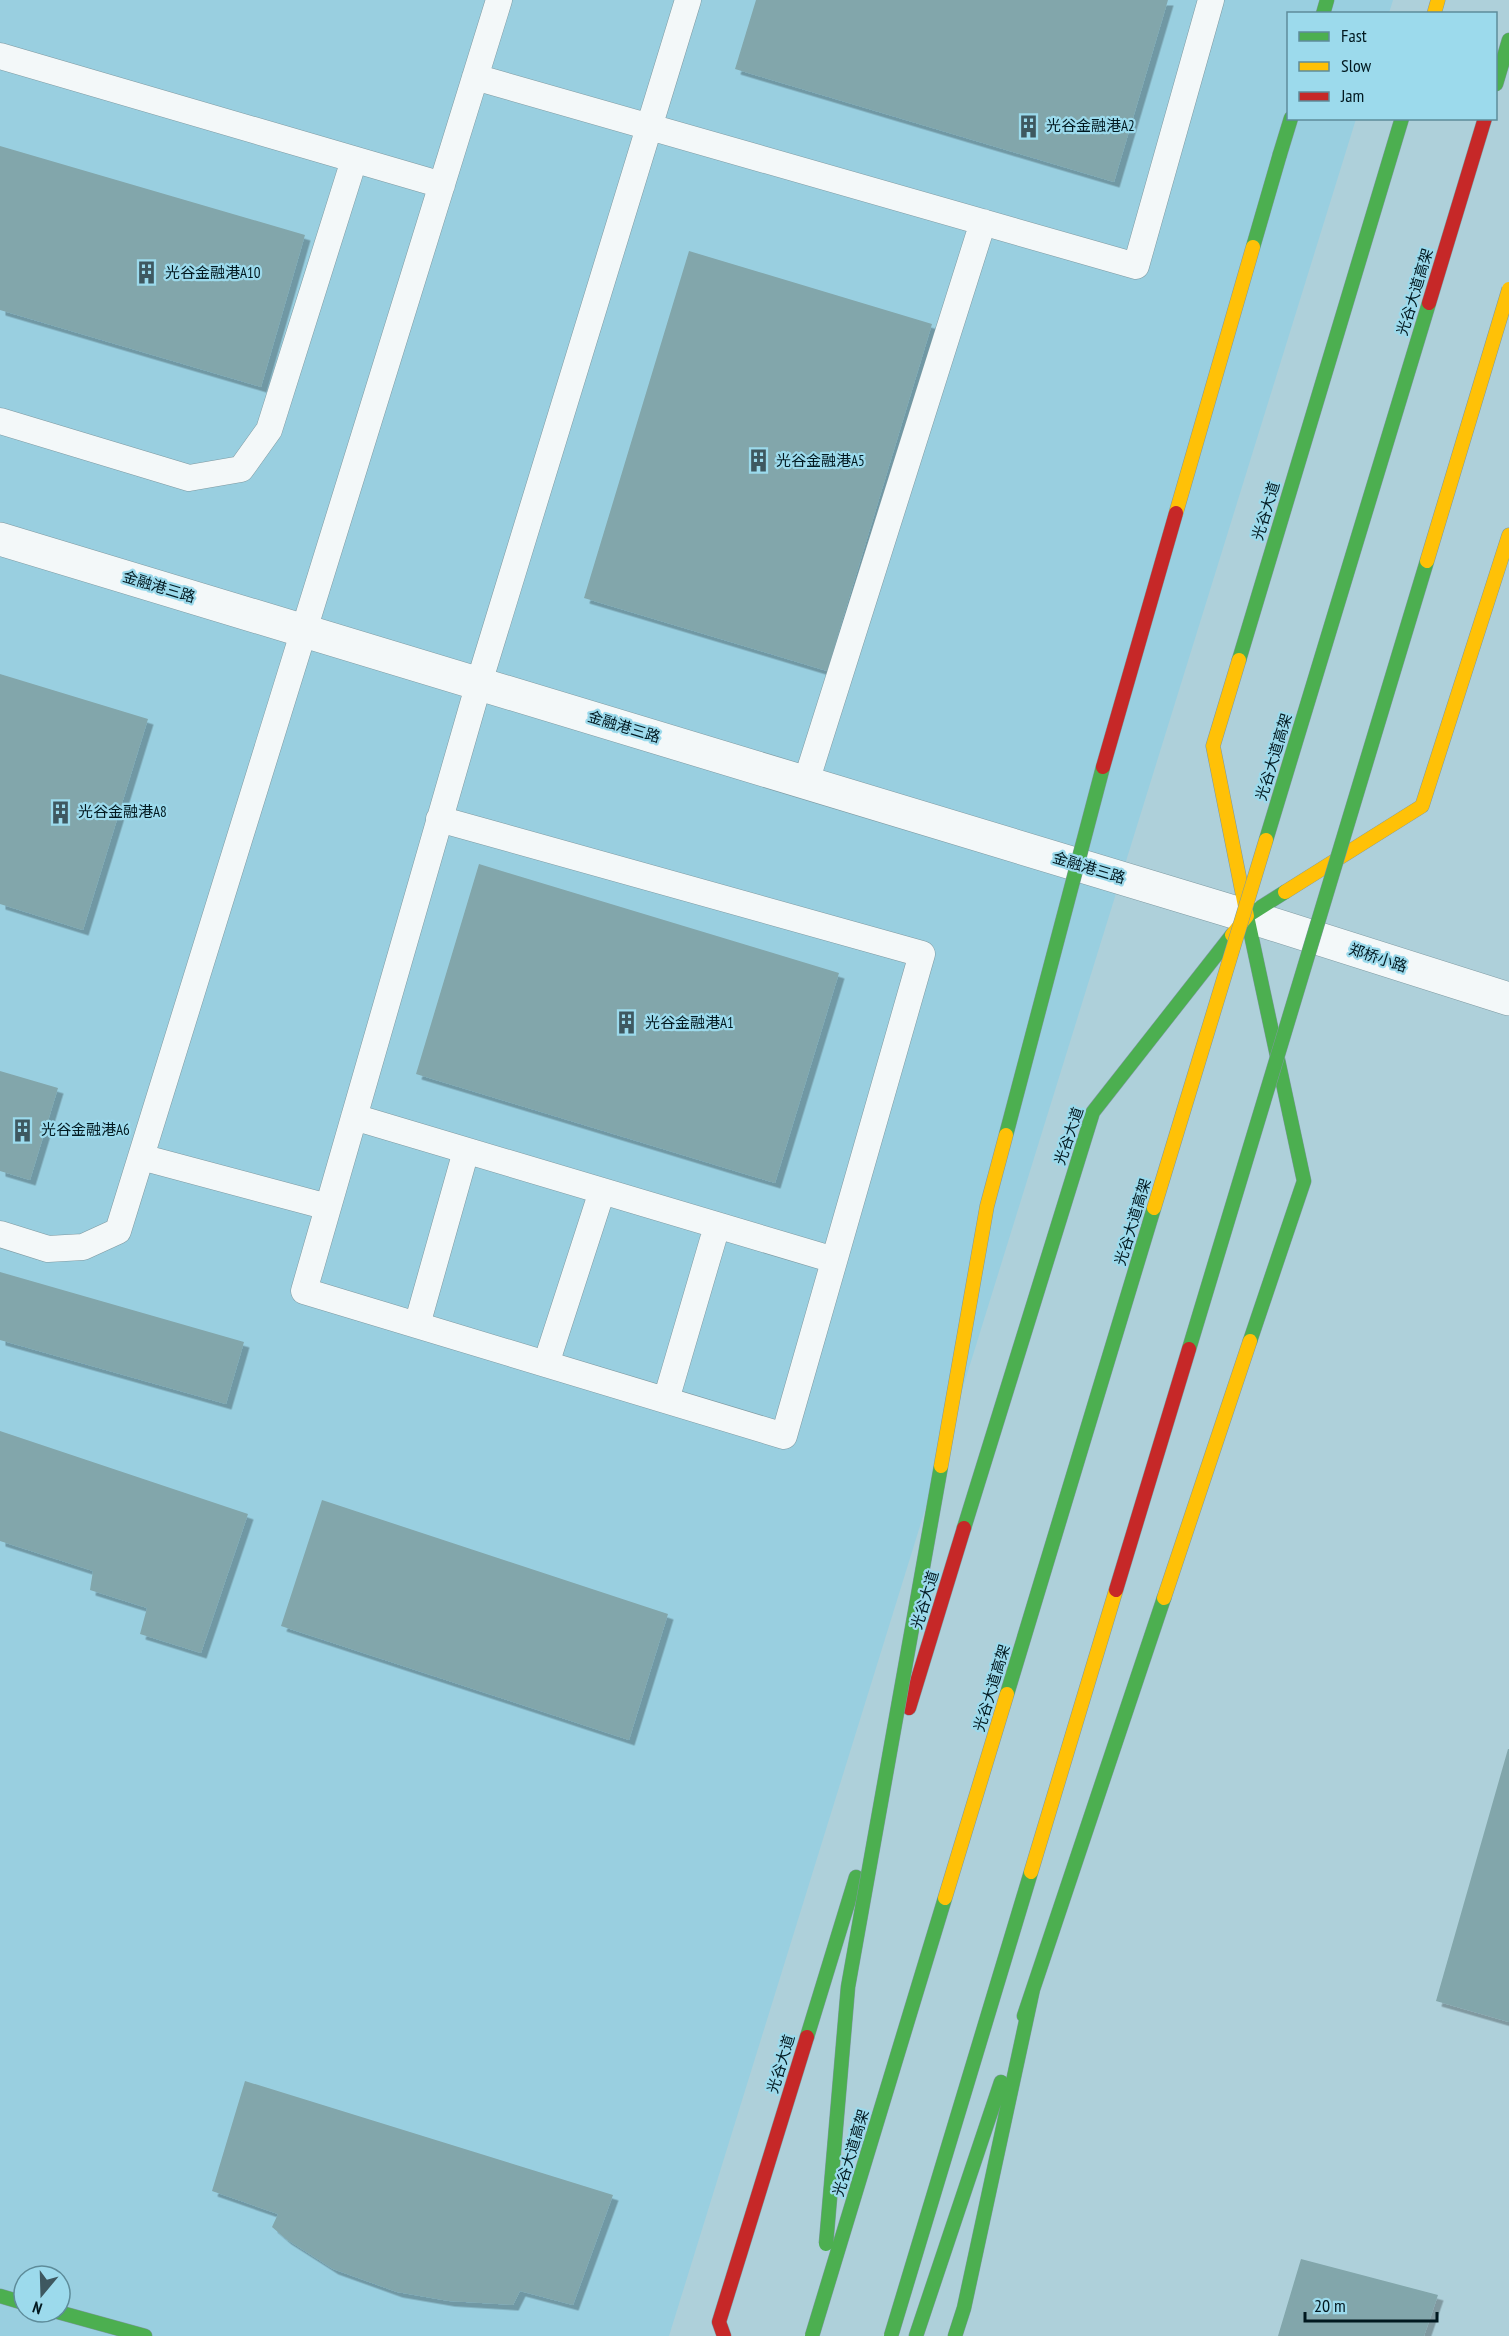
<svg xmlns="http://www.w3.org/2000/svg" width="1509" height="2336" font-family="'PT Sans Narrow','Noto Sans SC',sans-serif">
	<defs>
		<filter id="shadow"><feDropShadow dx="5.5" dy="5.5" stdDeviation="0" flood-color="#0004"/></filter>
	</defs>
	<rect width="100%" height="100%" fill="#aed0da"/>
	<path fill="#99cfe0" fill-rule="evenodd" d="M 0,0 L 1393,0 L 1389,13 L 1288,14 L 1288,118 L 1356,119 L 669,2336 L 0,2336 ZM 24,2276 L 60,2276 L 60,2312 L 24,2312 Z"/>
	<path fill="#82a6ab" filter="url(#shadow)" d="M 756,0 L 1168,0 L 1114,182 L 735,69 Z
		M 0,146 L 305,235 L 261,387 L 0,310 Z
		M 689,251 L 932,324 L 827,671 L 584,598 Z
		M 0,674 L 148,719 L 83,930 L 0,904 Z
		M 479,864 L 839,973 L 775,1183 L 416,1074 Z
		M 0,1071 L 58,1088 L 30,1180 L 0,1171 Z
		M 0,1272 L 244,1342 L 226,1404 L 0,1340 Z
		M 0,1431 L 248,1514 L 201,1653 L 140,1634 L 147,1608 L 90,1590 L 93,1571 L 0,1541 Z
		M 322,1500 L 668,1614 L 629,1740 L 281,1626 Z
		M 1508,1749 L 1509,1749 L 1509,2022 L 1436,2001 Z
		M 245,2081 L 613,2195 L 573,2305 L 520,2291 L 513,2305 L 449,2301 L 397,2292 L 333,2269 L 286,2239 L 272,2227 L 278,2214 L 212,2191 Z
		M 1301,2259 L 1438,2295 L 1424,2336 L 1278,2336 Z"/>
	<g fill="none" stroke-linecap="round" stroke-linejoin="round">
		<defs>
			<path id="lane" d="M 0,56 L 442,185
				M 475,77 L 1136,266 L 1211,0
				M 0,421 L 189,478 L 241,469 L 269,430 L 354,160
				M 806,782 L 983,222
				M 439,819 L 922,954 L 784,1436 L 304,1291 L 479,683 L 688,0
				M 354,1117 L 834,1260
				M 141,1157 L 328,1207
				M 0,1234 L 48,1249 L 83,1247 L 118,1231 L 499,0
				M 417,1325 L 466,1151
				M 546,1364 L 602,1191
				M 666,1400 L 717,1226"/>
			<path id="street" d="M 0,539 L 1247,916 L 1509,999"/>
			<path id="fast" d="M 1323,14 L 1327,0
				M 1496,84 L 1509,40
				M 1280,154 L 1291,118
				M 1239,660 L 1402,118
				M 1250,1341 L 1304,1181 L 1247,916 L 1285,892
				M 964,1528 L 1093,1112 L 1232,935
				M 1024,2016 L 1164,1598
				M 807,2037 L 856,1877
				M 0,2296 L 24,2303
				M 58,2312 L 145,2336
				M 916,2336 L 1001,2082
				M 955,2336 L 964,2308 L 1033,1989"/>
			<path id="slow" d="M 1434,14 L 1438,0
				M 1285,892 L 1422,806 L 1509,535
				M 1232,935 L 1247,916 L 1213,746 L 1239,660
				M 1164,1598 L 1250,1341"/>
			<path id="jam" d="M 909,1708 L 964,1528
				M 724,2336 L 719,2322 L 807,2037"/>
		</defs>
		<use href="#lane" stroke="#7e99a1" stroke-width="27"/>
		<use href="#street" stroke="#7e99a1" stroke-width="34"/>
		<use href="#fast" stroke="#7e99a1" stroke-width="15"/>
		<use href="#slow" stroke="#7e99a1" stroke-width="15"/>
		<use href="#jam" stroke="#7e99a1" stroke-width="15"/>
		<use href="#lane" stroke="#f3f8f9" stroke-width="26"/>
		<use href="#street" stroke="#f3f8f9" stroke-width="33"/>
		<use href="#fast" stroke="#4caf50" stroke-width="14"/>
		<use href="#slow" stroke="#ffc107" stroke-width="14"/>
		<use href="#jam" stroke="#c62828" stroke-width="14"/>
		<defs>
			<path id="fast-bridge" d="M 1253,247 L 1280,154
				M 1266,840 L 1429,303
				M 1006,1135 L 1103,767
				M 1189,1349 L 1427,561
				M 1007,1694 L 1154,1208
				M 826,2244 L 848,1987 L 941,1466
				M 812,2336 L 945,1898
				M 891,2336 L 1031,1872"/>
			<path id="slow-bridge" d="M 1176,513 L 1253,247
				M 1427,561 L 1509,289
				M 1154,1208 L 1266,840
				M 941,1466 L 987,1206 L 1006,1135
				M 1031,1872 L 1116,1590
				M 945,1898 L 1007,1694"/>
			<path id="jam-bridge" d="M 1429,303 L 1485,118
				M 1103,767 L 1176,513
				M 1116,1590 L 1189,1349"/>
		</defs>
		<use href="#fast-bridge" stroke="#7e99a1" stroke-width="15" stroke-linecap="butt"/>
		<use href="#slow-bridge" stroke="#7e99a1" stroke-width="15" stroke-linecap="butt"/>
		<use href="#jam-bridge" stroke="#7e99a1" stroke-width="15" stroke-linecap="butt"/>
		<use href="#fast-bridge" stroke="#4caf50" stroke-width="14"/>
		<use href="#slow-bridge" stroke="#ffc107" stroke-width="14"/>
		<use href="#jam-bridge" stroke="#c62828" stroke-width="14"/>
	</g>
	<defs>
		<symbol id="building-bare" viewBox="-9 -9 18 18"><path d="M-4-6H4V6H1V3H-1V6H-4ZM-2.5-4.3h1.7v1.8h-1.7ZM.8-4.3h1.7v1.8H.8ZM-2.5-1h1.7V.8h-1.7ZM.8-1h1.7V.8H.8Z" fill="#3e5860" stroke="#9cdaec" stroke-width="2.5" paint-order="stroke"/></symbol>
	</defs>
	<g fill-rule="evenodd">
		<use href="#building-bare" x="1012" y="110" width="33" height="33"/>
		<use href="#building-bare" x="130" y="256" width="33" height="33"/>
		<use href="#building-bare" x="742" y="444" width="33" height="33"/>
		<use href="#building-bare" x="44" y="796" width="33" height="33"/>
		<use href="#building-bare" x="610" y="1006" width="33" height="33"/>
		<use href="#building-bare" x="6" y="1114" width="33" height="33"/>
	</g>
	<g text-anchor="middle" stroke-width="4.5" stroke-linejoin="round" paint-order="stroke">
		<g font-size="15" fill="#01181f" stroke="#9cdaec" text-anchor="start">
			<text x="1046" y="131">光谷金融港A2</text>
			<text x="165" y="278">光谷金融港A10</text>
			<text x="776" y="466">光谷金融港A5</text>
			<text x="78" y="817">光谷金融港A8</text>
			<text x="645" y="1028">光谷金融港A1</text>
			<text x="41" y="1135">光谷金融港A6</text>
		</g>
		<g font-size="15" fill="#01181f" stroke="#9cdaec">
			<text transform="translate(1415 292) rotate(-73)" y="5">光谷大道高架</text>
			<text transform="translate(1266 511) rotate(-73)" y="5">光谷大道</text>
			<text transform="translate(159 587) rotate(17)" y="5">金融港三路</text>
			<text transform="translate(624 727) rotate(17)" y="5">金融港三路</text>
			<text transform="translate(1274 757) rotate(-73)" y="5">光谷大道高架</text>
			<text transform="translate(1089 868) rotate(17)" y="5">金融港三路</text>
			<text transform="translate(1378 958) rotate(18)" y="5">郑桥小路</text>
			<text transform="translate(1069 1136) rotate(-71)" y="5">光谷大道</text>
			<text transform="translate(1133 1222) rotate(-73)" y="5">光谷大道高架</text>
			<text transform="translate(925 1600) rotate(-73)" y="5">光谷大道</text>
			<text transform="translate(992 1688) rotate(-73)" y="5">光谷大道高架</text>
			<text transform="translate(781 2064) rotate(-73)" y="5">光谷大道</text>
			<text transform="translate(851 2153) rotate(-73)" y="5">光谷大道高架</text>
		</g>
	</g>
	<rect x="1287" y="12" width="210" height="108" fill="#9cdaec" stroke="#5e8c9a" stroke-width="1.5"/>
	<rect x="1299" y="32" width="30" height="9" fill="#4caf50" stroke="#5e8c9a" stroke-width="1.5"/>
	<text x="1341" y="42" font-size="18" fill="#01181f">Fast</text>
	<rect x="1299" y="62" width="30" height="9" fill="#ffc107" stroke="#5e8c9a" stroke-width="1.5"/>
	<text x="1341" y="72" font-size="18" fill="#01181f">Slow</text>
	<rect x="1299" y="92" width="30" height="9" fill="#c62828" stroke="#5e8c9a" stroke-width="1.5"/>
	<text x="1341" y="102" font-size="18" fill="#01181f">Jam</text>
	<g transform="translate(42 2294) rotate(199)"><circle r="28" fill="#9cdaec" stroke="#5e8c9a" stroke-width="1.5"/>
	<path d="M0-4.5L10 22L0 15L-10 22Z" fill="#3e5860"/>
	<text y="-9" font-size="16" font-weight="bold" text-anchor="middle" fill="#01181f">N</text>
	</g>
	<path d="M1305 2312v9h132v-9" fill="none" stroke="#01181f" stroke-width="3"/>
	<text x="1314" y="2312" font-size="18" fill="#01181f" stroke="#9cdaec" stroke-width="4.5" paint-order="stroke">20 m</text>
</svg>
